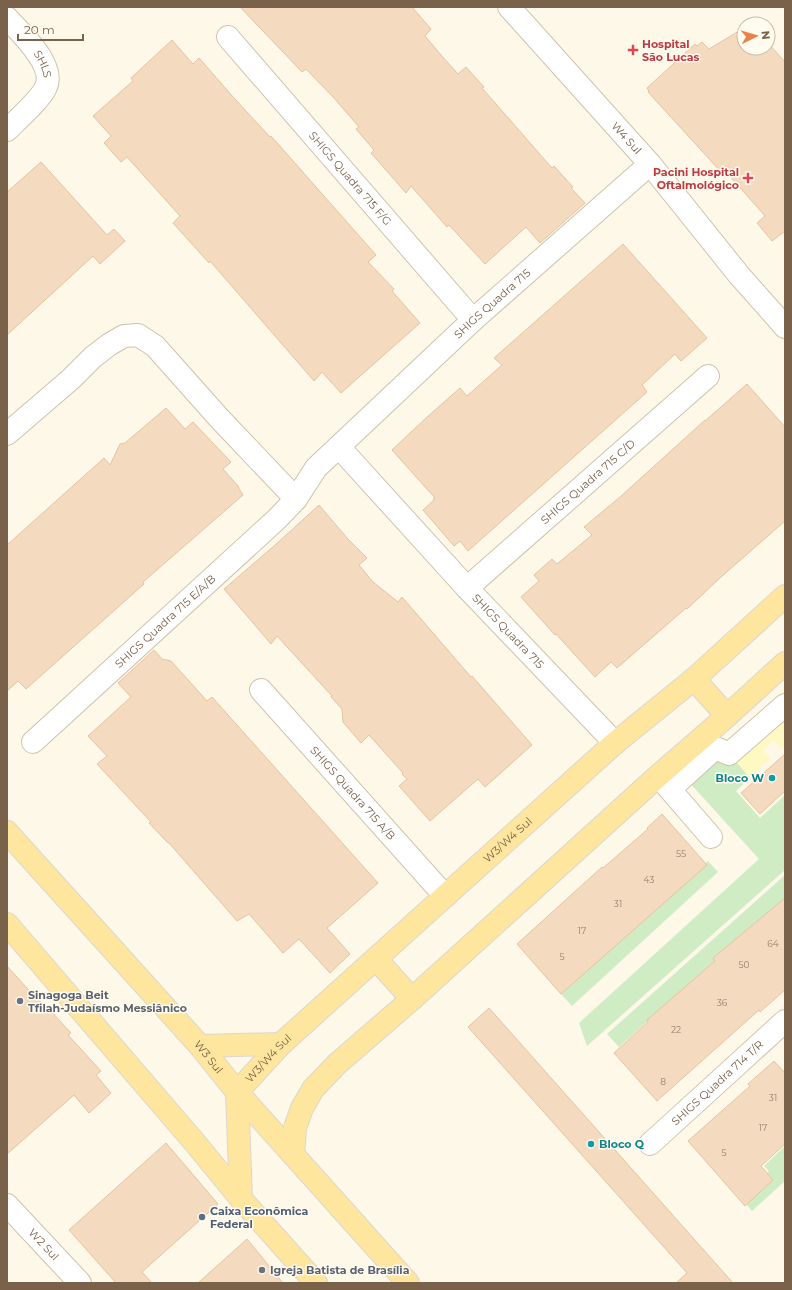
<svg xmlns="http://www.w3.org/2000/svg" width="792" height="1290" font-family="Montserrat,sans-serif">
	<rect width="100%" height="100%" fill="#fdf8e8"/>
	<path fill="#d0ecc5" d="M 722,745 L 750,778 L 736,791 L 760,818 L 785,795 L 785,870 L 587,1046 L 579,1023 L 759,859 L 687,780 Z
		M 708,861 L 718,872 L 572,1006 L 560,993 Z
		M 785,875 L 785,898 L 619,1047 L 607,1034 Z
		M 785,1146 L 785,1181 L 752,1211 L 735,1191 L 744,1194 L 769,1171 L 764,1166 Z"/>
	<path fill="#fef8c2" d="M 785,690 L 785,746 L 781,749 L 773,741 L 763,750 L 771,758 L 750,778 L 722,745 Z"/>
	<path fill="#f4dabe" stroke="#e7c39e" d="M 240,7 L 412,7 L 431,29 L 425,36 L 441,55 L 458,74 L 466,67 L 484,87 L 482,88 L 552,168 L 554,166 L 573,187 L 571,188 L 585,203 L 540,243 L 526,227 L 485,264 L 449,225 L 447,227 L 411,186 L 406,193 L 371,153 L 374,150 L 356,129 L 359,127 L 334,98 L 306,69 L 302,72 Z
		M 744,28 L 744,48 L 768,48 L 768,43 L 785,62 L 785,231 L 772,241 L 757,223 L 765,216 L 727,173 L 724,175 L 721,172 L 648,92 L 649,91 L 647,88 L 695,44 L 697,46 L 702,42 L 709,49 Z
		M 172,40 L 193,64 L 199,58 L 234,98 L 270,137 L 271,136 L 376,255 L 368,262 L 394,289 L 392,291 L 420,323 L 341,393 L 322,372 L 314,381 L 210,261 L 209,263 L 173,223 L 180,216 L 127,157 L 121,162 L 104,143 L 111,136 L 93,116 L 133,81 L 131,78 Z
		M 41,162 L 107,235 L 114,229 L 125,241 L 100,264 L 93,256 L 7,335 L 7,192 Z
		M 623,244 L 707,338 L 681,361 L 675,354 L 642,385 L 647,392 L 468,551 L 460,541 L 454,546 L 423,510 L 434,500 L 433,499 L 435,498 L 392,450 L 426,418 L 460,388 L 467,396 L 502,365 L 494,358 Z
		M 747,384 L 785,427 L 785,521 L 721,577 L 687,609 L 686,608 L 617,668 L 611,662 L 595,677 L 556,634 L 555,635 L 521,597 L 539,581 L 534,575 L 552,559 L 557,564 L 592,535 L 584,527 L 620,497 L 705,420 L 705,421 Z
		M 166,408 L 185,429 L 193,422 L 231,462 L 223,469 L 239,487 L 238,487 L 243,495 L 143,582 L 144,584 L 26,689 L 18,681 L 7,691 L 7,545 L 104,458 L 110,465 L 120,444 L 125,443 Z
		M 319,505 L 348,539 L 367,558 L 359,565 L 373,582 L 398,602 L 402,597 L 471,677 L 472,676 L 532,745 L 485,787 L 478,779 L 430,821 L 399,786 L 407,779 L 402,774 L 403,773 L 369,735 L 361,743 L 343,722 L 342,709 L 331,697 L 332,696 L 277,636 L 271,644 L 224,589 L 274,546 Z
		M 154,650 L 162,659 L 171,661 L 207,701 L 212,697 L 378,883 L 327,928 L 350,954 L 330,973 L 299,939 L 283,953 L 249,914 L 237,921 L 169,843 L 168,843 L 149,823 L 151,822 L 97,764 L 107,756 L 88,736 L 131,697 L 118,683 Z
		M 785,754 L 785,791 L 760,814 L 741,793 Z
		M 662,814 L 707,865 L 561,994 L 517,944 L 602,867 L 603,868 L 648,829 L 647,828 Z
		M 785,898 L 785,990 L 760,1012 L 759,1010 L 657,1101 L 614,1053 L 648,1022 L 647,1020 L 715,961 L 713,958 Z
		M 7,966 L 36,998 L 49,1009 L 71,1033 L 68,1035 L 101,1071 L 96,1075 L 111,1093 L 89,1113 L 74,1095 L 7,1154 Z
		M 489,1008 L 733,1283 L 676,1283 L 687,1273 L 468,1027 Z
		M 774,1061 L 785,1073 L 785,1144 L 761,1166 L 773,1180 L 745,1206 L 688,1141 L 750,1086 L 748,1084 Z
		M 166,1143 L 218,1204 L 142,1272 L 152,1283 L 116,1283 L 69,1230 Z
		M 247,1239 L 283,1283 L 198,1283 Z"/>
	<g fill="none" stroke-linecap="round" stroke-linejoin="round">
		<defs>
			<g id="minor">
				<path id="s1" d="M 509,7 L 650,164 L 739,275 L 785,327"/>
				<path id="s2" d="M 7,18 C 20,32 56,65 46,87 C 41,99 17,120 7,130"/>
				<path id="s3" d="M 228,37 L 473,320"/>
				<path d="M 7,434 L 71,379 L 93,357 L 110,344 L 124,336 L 138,335 L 155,346 L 219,418 L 296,499"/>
				<path id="s4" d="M 339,447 L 467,588 L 615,743"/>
				<path id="s5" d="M 467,588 L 708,376"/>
				<path id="s6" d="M 261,690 L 445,896"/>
				<path id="s7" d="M 33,742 L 277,519 L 296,499 L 316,468 L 473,320 L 650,164"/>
				<path d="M 660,778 L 711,837"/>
				<path d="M 670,789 L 713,750 L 718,749 L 729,754 L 785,705"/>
				<path id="s8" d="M 650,1144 L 785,1021"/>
				<path id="s9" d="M 7,1205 L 80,1283"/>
			</g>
			<g id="major">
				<path d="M 694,679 L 727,716"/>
				<path id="s10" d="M 7,832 L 200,1046 L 237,1092 L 408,1283"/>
				<path d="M 7,924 L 196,1144 L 241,1199 L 316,1283"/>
				<path d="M 376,959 L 412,999"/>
				<path d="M 200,1046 L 281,1044"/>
				<path id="s11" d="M 237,1092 L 281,1044 L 615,743 L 694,679 L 785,596"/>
				<path d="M 237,1092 L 241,1199"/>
				<path d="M 293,1155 L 295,1128 L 302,1108 L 313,1089 L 337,1064 L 412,999 L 658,776 L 727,716 L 785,663"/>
			</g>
		</defs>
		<use href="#minor" stroke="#d0c1ac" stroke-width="24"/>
		<use href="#major" stroke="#dcd6d0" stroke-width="24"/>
		<use href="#minor" stroke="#fff" stroke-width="22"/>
		<use href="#major" stroke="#fee69f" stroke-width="22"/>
	</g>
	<g fill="#e0444e" stroke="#fffbef" stroke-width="1.5">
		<path d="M631 44h4v4h4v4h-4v4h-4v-4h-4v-4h4z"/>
		<path d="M746 172h4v4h4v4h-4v4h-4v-4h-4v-4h4z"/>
	</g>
	<g fill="#0f9aa8" stroke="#fffbef" stroke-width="1.5">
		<circle cx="772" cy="778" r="4"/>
		<circle cx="591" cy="1144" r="4"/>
	</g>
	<g fill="#6b7280" stroke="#fffbef" stroke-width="1.5">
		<circle cx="20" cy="1001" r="4"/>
		<circle cx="262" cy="1270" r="4"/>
	</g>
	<circle fill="#5c6f8a" stroke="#fffbef" stroke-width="1.5" cx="202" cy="1217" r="4"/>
	<g text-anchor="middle" stroke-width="3" stroke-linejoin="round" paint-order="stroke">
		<g font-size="9" fill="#987f67">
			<text x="681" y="857">55</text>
			<text x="649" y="883">43</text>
			<text x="618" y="907">31</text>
			<text x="582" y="934">17</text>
			<text x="773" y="947">64</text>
			<text x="562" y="960">5</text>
			<text x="744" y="968">50</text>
			<text x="722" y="1006">36</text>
			<text x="676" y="1033">22</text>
			<text x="663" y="1085">8</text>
			<text x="773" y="1101">31</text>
			<text x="763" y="1131">17</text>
			<text x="724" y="1156">5</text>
		</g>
		<g font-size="11" font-weight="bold" fill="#be3a42" stroke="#fffbef" text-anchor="start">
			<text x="642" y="48">Hospital<tspan x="642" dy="13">São Lucas</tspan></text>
			<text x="739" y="176" text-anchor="end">Pacini Hospital<tspan x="739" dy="13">Oftalmológico</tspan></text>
		</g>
		<g font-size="11" fill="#79614a" stroke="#fffbef">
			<text dy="4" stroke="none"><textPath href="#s2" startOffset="59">SHLS</textPath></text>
			<text dy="4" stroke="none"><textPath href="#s1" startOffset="176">W4 Sul</textPath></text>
			<text dy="4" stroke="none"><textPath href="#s3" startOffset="187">SHIGS Quadra 715 F/G</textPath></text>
			<text dy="4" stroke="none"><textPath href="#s7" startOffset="636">SHIGS Quadra 715</textPath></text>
			<text dy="4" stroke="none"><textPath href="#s5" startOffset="161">SHIGS Quadra 715 C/D</textPath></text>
			<text dy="4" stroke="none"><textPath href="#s7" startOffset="179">SHIGS Quadra 715 E/A/B</textPath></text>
			<text dy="4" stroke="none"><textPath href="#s4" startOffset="250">SHIGS Quadra 715</textPath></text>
			<text dy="4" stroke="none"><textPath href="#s6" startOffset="138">SHIGS Quadra 715 A/B</textPath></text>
			<text dy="4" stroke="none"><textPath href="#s11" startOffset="370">W3/W4 Sul</textPath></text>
			<text dy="4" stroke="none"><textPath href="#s10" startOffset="302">W3 Sul</textPath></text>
			<text dy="4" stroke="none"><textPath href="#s11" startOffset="46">W3/W4 Sul</textPath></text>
			<text dy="4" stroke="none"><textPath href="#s8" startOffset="91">SHIGS Quadra 714 T/R</textPath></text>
			<text dy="4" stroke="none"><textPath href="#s9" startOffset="54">W2 Sul</textPath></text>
		</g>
		<g font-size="11" font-weight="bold" fill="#0d838f" stroke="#fffbef" text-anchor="end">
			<text x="764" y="782">Bloco W</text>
			<text x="599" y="1148" text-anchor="start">Bloco Q</text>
		</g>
		<g font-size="11" font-weight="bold" fill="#5b616d" stroke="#fffbef" text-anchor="start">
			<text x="28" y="999">Sinagoga Beit<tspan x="28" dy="13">Tfilah-Judaísmo Messiânico</tspan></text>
			<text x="270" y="1274">Igreja Batista de Brasília</text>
		</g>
		<g font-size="11" font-weight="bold" fill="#4e5e75" stroke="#fffbef" text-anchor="start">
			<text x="210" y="1215">Caixa Econômica<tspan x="210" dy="13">Federal</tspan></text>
		</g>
	</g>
	<rect width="792" height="1290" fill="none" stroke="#79614a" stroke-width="16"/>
	<g transform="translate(756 36) rotate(85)"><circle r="19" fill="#fffbef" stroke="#c9bdad"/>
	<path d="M0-3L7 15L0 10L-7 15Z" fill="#eb8149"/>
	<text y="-6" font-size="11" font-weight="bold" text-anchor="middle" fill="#79614a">N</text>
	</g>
	<path d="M18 34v6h65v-6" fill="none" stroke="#79614a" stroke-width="2"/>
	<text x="24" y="34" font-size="12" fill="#79614a" stroke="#fffbef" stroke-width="3" paint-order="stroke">20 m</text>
</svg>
